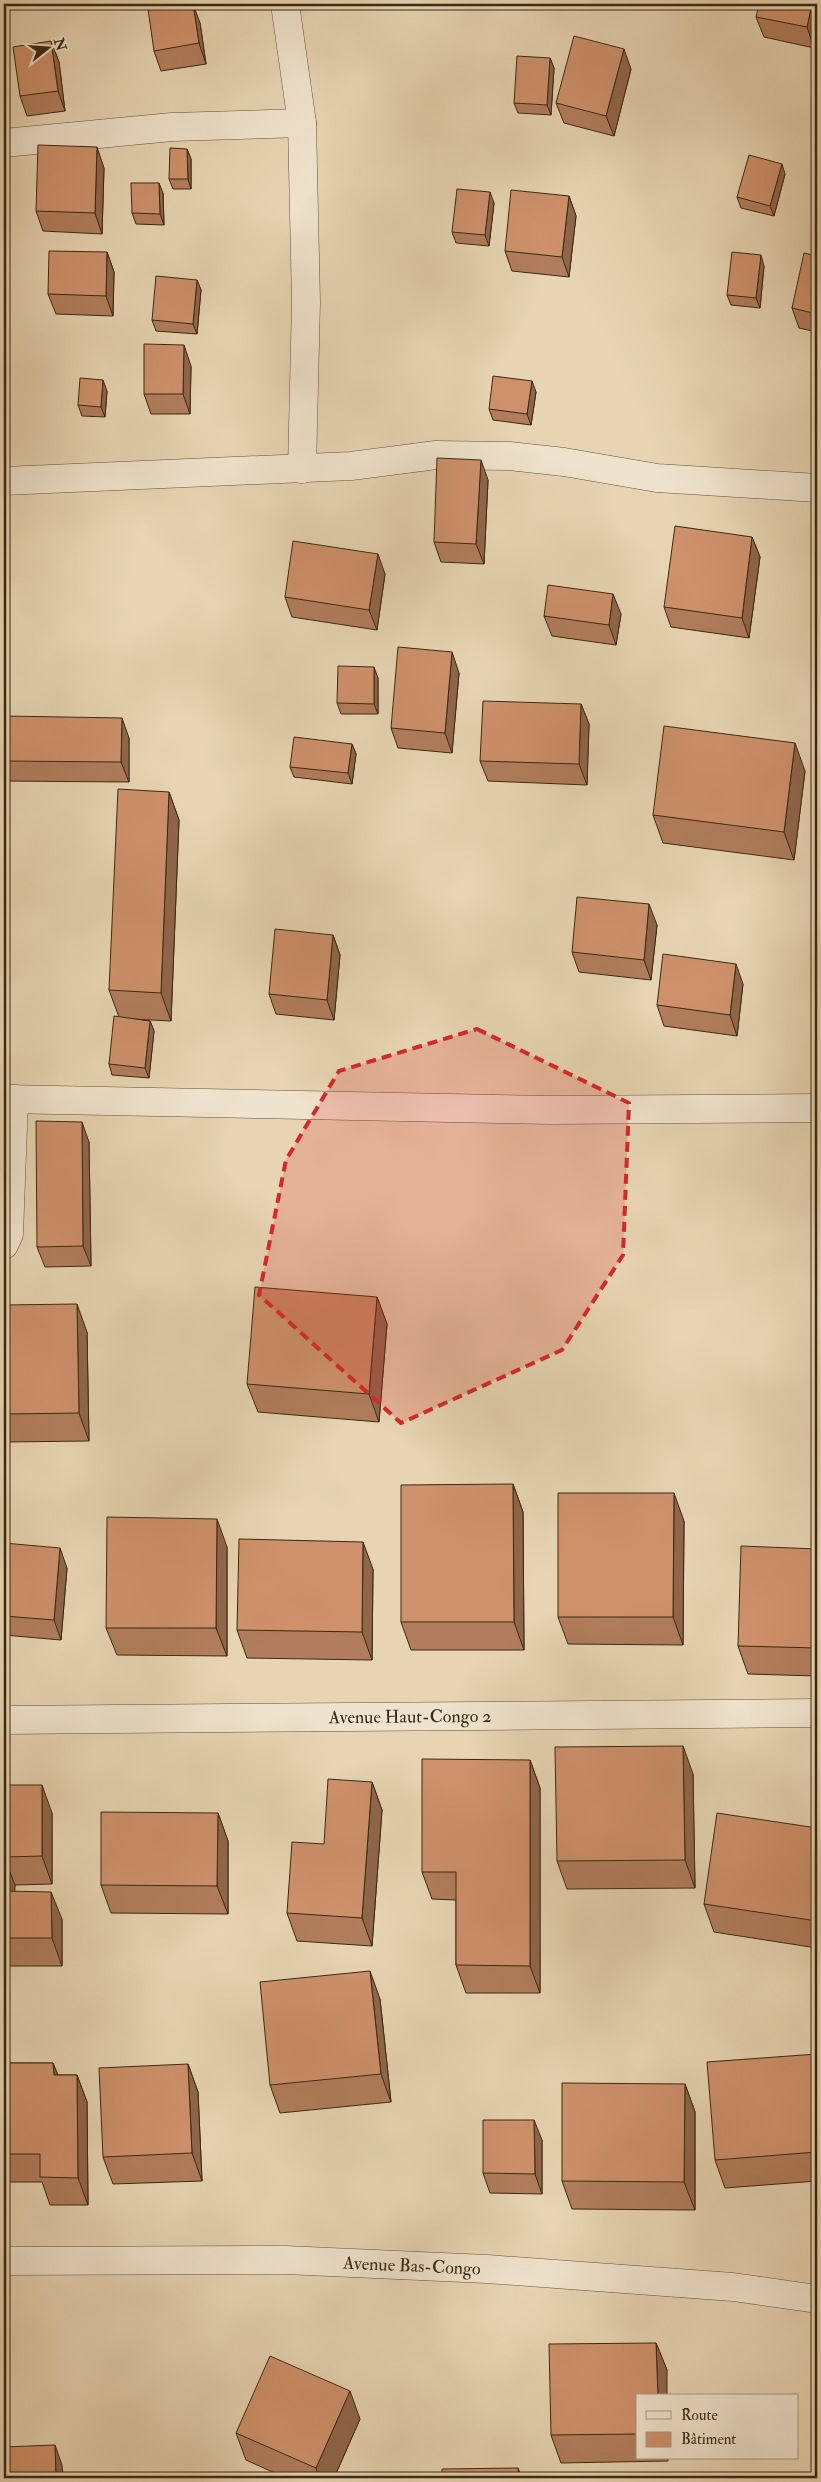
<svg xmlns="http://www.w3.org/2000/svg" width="821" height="2482" font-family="'IM FELL Double Pica',serif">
	<rect width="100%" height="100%" fill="#e7d4b2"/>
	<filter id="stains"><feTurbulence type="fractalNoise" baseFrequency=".004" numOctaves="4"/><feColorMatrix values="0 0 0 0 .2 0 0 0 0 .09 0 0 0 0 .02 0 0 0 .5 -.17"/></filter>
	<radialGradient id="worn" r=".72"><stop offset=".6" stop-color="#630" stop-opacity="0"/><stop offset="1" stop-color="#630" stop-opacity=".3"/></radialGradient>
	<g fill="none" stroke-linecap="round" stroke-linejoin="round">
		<defs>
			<g id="minor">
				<path d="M 285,4 L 302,123 L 306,302 L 302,469"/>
				<path d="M 4,143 L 172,127 L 302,123"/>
				<path d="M 4,481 L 351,466 L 436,455 L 509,456 L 564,462 L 657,478 L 817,488"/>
				<path d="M 4,1099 L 551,1110 L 817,1108"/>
				<path d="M 4,1245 L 9,1234 L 14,1099"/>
				<path id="s1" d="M 4,1720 L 817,1713"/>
				<path id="s2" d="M 4,2261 L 285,2260 L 487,2269 L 733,2287 L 817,2299"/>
			</g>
		</defs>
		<use href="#minor" stroke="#65533a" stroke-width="29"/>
		<use href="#minor" stroke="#efe3cd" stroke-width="28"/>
	</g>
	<path fill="#b17d5c" stroke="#3a2812" d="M 521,4 L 533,4 L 522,6 Z
		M 817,4 L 814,48 L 764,37 L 756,17 Z
		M 200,23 L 206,64 L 161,71 L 154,51 Z
		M 51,41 L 59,62 L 65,111 L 27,116 L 20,96 Z
		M 550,58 L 554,68 L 551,115 L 518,113 L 514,103 Z
		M 631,69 L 614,136 L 564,123 L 556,103 Z
		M 187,149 L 191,159 L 191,189 L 173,189 L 169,179 Z
		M 104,168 L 102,234 L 43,231 L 36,211 Z
		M 785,174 L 774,216 L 741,208 L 737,197 Z
		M 163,193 L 164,225 L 136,224 L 132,213 Z
		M 569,196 L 576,216 L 569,277 L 512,271 L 505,251 Z
		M 494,203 L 489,246 L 456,243 L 452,232 Z
		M 107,252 L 114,272 L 113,316 L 56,314 L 48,294 Z
		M 817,256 L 817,332 L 799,328 L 792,308 Z
		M 764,266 L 760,308 L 731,305 L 727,295 Z
		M 197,280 L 201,290 L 197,334 L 156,331 L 152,320 Z
		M 191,366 L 190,414 L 151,414 L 144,394 Z
		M 107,391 L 105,417 L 82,416 L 78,405 Z
		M 536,392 L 531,425 L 493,420 L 489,409 Z
		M 488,480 L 484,564 L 441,562 L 434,542 Z
		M 752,537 L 760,557 L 749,638 L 671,627 L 664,607 Z
		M 385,574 L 377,630 L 292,617 L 285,597 Z
		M 621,614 L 616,645 L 552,636 L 544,616 Z
		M 459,673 L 452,753 L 398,748 L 391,728 Z
		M 378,678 L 378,714 L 341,714 L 337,703 Z
		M 581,704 L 589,724 L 587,785 L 488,781 L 480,761 Z
		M 4,716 L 129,738 L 129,782 L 4,781 Z
		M 352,744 L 356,754 L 352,784 L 294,777 L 290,767 Z
		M 805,771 L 794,860 L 663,843 L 653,815 Z
		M 169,792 L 179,820 L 171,1021 L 133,1019 L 150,1021 L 154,1031 L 149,1078 L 112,1075 L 109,1064 L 119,1017 L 109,990 Z
		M 657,925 L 651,980 L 579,972 L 572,952 Z
		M 333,935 L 340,955 L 334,1020 L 276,1014 L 269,994 Z
		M 743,984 L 737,1036 L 664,1026 L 657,1005 Z
		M 89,1142 L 91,1266 L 45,1267 L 37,1247 Z
		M 377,1297 L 387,1324 L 379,1422 L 258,1412 L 247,1384 Z
		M 4,1305 L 87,1332 L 89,1441 L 4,1442 Z
		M 513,1484 L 523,1512 L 524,1650 L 411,1650 L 401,1622 Z
		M 684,1521 L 683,1645 L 568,1644 L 558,1617 Z
		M 4,1543 L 67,1568 L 61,1640 L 4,1635 Z
		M 227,1547 L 227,1656 L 117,1655 L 106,1628 Z
		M 817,1549 L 817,1676 L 748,1674 L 738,1646 Z
		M 373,1569 L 372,1660 L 247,1658 L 237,1630 Z
		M 530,1760 L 540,1788 L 540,1993 L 466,1993 L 456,1965 L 456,1900 L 432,1899 L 422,1872 Z
		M 693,1774 L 695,1888 L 567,1889 L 557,1861 Z
		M 372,1782 L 382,1810 L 372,1946 L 297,1941 L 287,1913 L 324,1844 Z
		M 4,1785 L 52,1813 L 52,1884 L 15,1885 L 14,1891 L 62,1919 L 62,1966 L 4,1966 Z
		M 218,1813 L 228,1841 L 228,1914 L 111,1913 L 101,1885 Z
		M 817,1828 L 817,1948 L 714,1932 L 704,1904 Z
		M 380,1999 L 391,2102 L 280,2113 L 270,2085 Z
		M 817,2054 L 817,2181 L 725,2188 L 715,2160 Z
		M 4,2063 L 53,2063 L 58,2075 L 77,2075 L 87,2102 L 88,2205 L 50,2205 L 42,2182 L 4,2182 Z
		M 188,2064 L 198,2092 L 202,2181 L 113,2184 L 103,2157 Z
		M 685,2084 L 695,2112 L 695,2210 L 572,2209 L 562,2181 Z
		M 542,2140 L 542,2194 L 490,2193 L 483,2173 Z
		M 656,2343 L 667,2370 L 637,2396 L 637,2458 L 668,2458 L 668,2461 L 561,2463 L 551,2435 Z
		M 360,2419 L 334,2478 L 286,2478 L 246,2460 L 236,2433 Z"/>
	<path fill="#90664b" stroke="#3a2812" d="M 193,4 L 200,23 L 206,64 L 199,43 Z
		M 812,4 L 817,4 L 817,32 L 814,48 L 807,27 Z
		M 51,41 L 59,62 L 65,111 L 58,91 Z
		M 624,49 L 631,69 L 614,136 L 606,116 Z
		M 550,58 L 554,68 L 551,115 L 547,105 Z
		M 97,147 L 104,168 L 102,234 L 95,213 Z
		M 187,149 L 191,159 L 191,189 L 188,179 Z
		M 782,164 L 785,174 L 774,216 L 770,206 Z
		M 159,183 L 163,193 L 164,225 L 160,214 Z
		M 490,192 L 494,203 L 489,246 L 485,235 Z
		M 569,196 L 576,216 L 569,277 L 562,257 Z
		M 107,252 L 114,272 L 113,316 L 106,296 Z
		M 761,255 L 764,266 L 760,308 L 756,298 Z
		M 197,280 L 201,290 L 197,334 L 193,324 Z
		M 184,345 L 191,366 L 190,414 L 183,394 Z
		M 103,380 L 107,391 L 105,417 L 101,407 Z
		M 532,381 L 536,392 L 531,425 L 527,414 Z
		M 481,460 L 488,480 L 484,564 L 476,544 Z
		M 752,537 L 760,557 L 749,638 L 742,618 Z
		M 378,554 L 385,574 L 377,630 L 369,610 Z
		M 613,594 L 621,614 L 616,645 L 609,625 Z
		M 452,652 L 459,673 L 452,753 L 445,733 Z
		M 374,667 L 378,678 L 378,714 L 374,704 Z
		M 581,704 L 589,724 L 587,785 L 579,764 Z
		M 122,718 L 129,738 L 129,782 L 121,762 Z
		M 795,743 L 805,771 L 794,860 L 784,832 Z
		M 352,744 L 356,754 L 352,784 L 348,773 Z
		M 169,792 L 179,820 L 171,1021 L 161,993 Z
		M 649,904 L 657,925 L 651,980 L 644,960 Z
		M 333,935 L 340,955 L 334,1020 L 327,1000 Z
		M 736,964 L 743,984 L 737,1036 L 730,1015 Z
		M 150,1021 L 154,1031 L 149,1078 L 145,1068 Z
		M 82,1122 L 89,1142 L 91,1266 L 83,1246 Z
		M 377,1297 L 387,1324 L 379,1422 L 369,1394 Z
		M 77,1304 L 87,1332 L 89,1441 L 79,1413 Z
		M 513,1484 L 523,1512 L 524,1650 L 514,1622 Z
		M 674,1493 L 684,1521 L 683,1645 L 673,1617 Z
		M 217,1519 L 227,1547 L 227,1656 L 216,1628 Z
		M 363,1542 L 373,1569 L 372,1660 L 362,1632 Z
		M 60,1548 L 67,1568 L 61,1640 L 54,1620 Z
		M 683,1746 L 693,1774 L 695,1888 L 685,1860 Z
		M 530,1760 L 540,1788 L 540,1993 L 530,1966 Z
		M 372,1782 L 382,1810 L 372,1946 L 362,1918 Z
		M 42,1785 L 52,1813 L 52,1884 L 42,1856 Z
		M 218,1813 L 228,1841 L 228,1914 L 217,1886 Z
		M 4,1857 L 15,1885 L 14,1909 L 4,1881 Z
		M 51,1892 L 62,1919 L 62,1966 L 52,1938 Z
		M 370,1971 L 380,1999 L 391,2102 L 381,2074 Z
		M 53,2063 L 64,2091 L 54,2075 Z
		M 188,2064 L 198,2092 L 202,2181 L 192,2153 Z
		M 77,2075 L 87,2102 L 88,2205 L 78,2178 Z
		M 685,2084 L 695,2112 L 695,2210 L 684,2182 Z
		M 534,2120 L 542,2140 L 542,2194 L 535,2174 Z
		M 656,2343 L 667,2370 L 667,2396 L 658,2396 Z
		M 350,2391 L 360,2419 L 334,2478 L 319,2478 L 316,2468 Z
		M 55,2445 L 62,2465 L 63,2478 L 56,2478 Z
		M 518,2468 L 522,2478 L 519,2478 Z"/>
	<path fill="#ce916b" stroke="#3a2812" d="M 184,4 L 193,4 L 199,43 L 154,51 L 148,9 Z
		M 759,4 L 812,4 L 807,27 L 756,17 Z
		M 574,36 L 624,49 L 606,116 L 556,103 Z
		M 51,41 L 58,91 L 20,96 L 13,47 Z
		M 517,56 L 550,58 L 547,105 L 514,103 Z
		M 38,145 L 97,147 L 95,213 L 36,211 Z
		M 170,148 L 187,149 L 188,179 L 169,179 Z
		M 749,155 L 782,164 L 770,206 L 737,197 Z
		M 131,183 L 159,183 L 160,214 L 132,213 Z
		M 457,189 L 490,192 L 485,235 L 452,232 Z
		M 511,190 L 569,196 L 562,257 L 505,251 Z
		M 49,251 L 107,252 L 106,296 L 48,294 Z
		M 732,252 L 761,255 L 756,298 L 727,295 Z
		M 804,253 L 817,256 L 817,314 L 792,308 Z
		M 156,276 L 197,280 L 193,324 L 152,320 Z
		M 144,344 L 184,345 L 183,394 L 144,394 Z
		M 493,376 L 532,381 L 527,414 L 489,409 Z
		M 80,378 L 103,380 L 101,407 L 78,405 Z
		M 437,458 L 481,460 L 476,544 L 434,542 Z
		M 675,526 L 752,537 L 742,618 L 664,607 Z
		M 293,541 L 378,554 L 369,610 L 285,597 Z
		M 548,585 L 613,594 L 609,625 L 544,616 Z
		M 398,647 L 452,652 L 445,733 L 391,728 Z
		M 338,666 L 374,667 L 374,704 L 337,703 Z
		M 483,701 L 581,704 L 579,764 L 480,761 Z
		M 4,716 L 122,718 L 121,762 L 4,761 Z
		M 664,726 L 795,743 L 784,832 L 653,815 Z
		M 294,737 L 352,744 L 348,773 L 290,767 Z
		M 118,789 L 169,792 L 161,993 L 109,990 Z
		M 577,897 L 649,904 L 644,960 L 572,952 Z
		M 275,929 L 333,935 L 327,1000 L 269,994 Z
		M 663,954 L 736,964 L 730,1015 L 657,1005 Z
		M 114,1016 L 150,1021 L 145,1068 L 109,1064 Z
		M 36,1121 L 82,1122 L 83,1246 L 37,1247 Z
		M 255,1287 L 377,1297 L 369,1394 L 247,1384 Z
		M 77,1304 L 79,1413 L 4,1414 L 4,1305 Z
		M 513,1484 L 514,1622 L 401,1622 L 401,1485 Z
		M 558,1493 L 674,1493 L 673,1617 L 558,1617 Z
		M 107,1517 L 217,1519 L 216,1628 L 106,1628 Z
		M 239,1539 L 363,1542 L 362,1632 L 237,1630 Z
		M 4,1543 L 60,1548 L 54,1620 L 4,1616 Z
		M 741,1546 L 817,1549 L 817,1648 L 738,1646 Z
		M 683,1746 L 685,1860 L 557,1861 L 555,1747 Z
		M 422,1759 L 530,1760 L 530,1966 L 456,1965 L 456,1872 L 422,1872 Z
		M 328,1779 L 372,1782 L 362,1918 L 287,1913 L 292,1842 L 324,1844 Z
		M 4,1785 L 42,1785 L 42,1856 L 4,1857 L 4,1881 Z
		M 101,1812 L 218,1813 L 217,1886 L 101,1885 Z
		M 717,1813 L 817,1828 L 817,1921 L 704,1904 Z
		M 4,1891 L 51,1892 L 52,1938 L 4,1938 Z
		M 370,1971 L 381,2074 L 270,2085 L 260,1982 Z
		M 817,2054 L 817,2152 L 715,2160 L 707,2062 Z
		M 4,2063 L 53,2063 L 54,2075 L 77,2075 L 78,2178 L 40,2177 L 40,2154 L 4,2154 Z
		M 188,2064 L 192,2153 L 103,2157 L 99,2068 Z
		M 562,2083 L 685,2084 L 684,2182 L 562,2181 Z
		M 483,2120 L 534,2120 L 535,2174 L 483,2173 Z
		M 656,2343 L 658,2396 L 637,2396 L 637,2434 L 551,2435 L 549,2344 Z
		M 270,2356 L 350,2391 L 316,2468 L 236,2433 Z
		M 55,2445 L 56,2478 L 4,2478 L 4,2447 Z
		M 518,2468 L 519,2478 L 442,2478 L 442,2469 Z"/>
	<path fill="#d62828" fill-opacity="0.2" stroke="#d62828" stroke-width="4" stroke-dasharray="10 6" stroke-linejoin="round" d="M 477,1029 L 629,1103 L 623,1255 L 562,1350 L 401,1423 L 259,1295 L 286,1160 L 339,1071 Z"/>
	<g text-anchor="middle" stroke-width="5" stroke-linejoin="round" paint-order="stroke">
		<g font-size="18" fill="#3a2812" stroke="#efe3cd">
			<text dy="6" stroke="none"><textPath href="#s1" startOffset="406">Avenue Haut-Congo 2</textPath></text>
			<text dy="6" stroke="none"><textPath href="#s2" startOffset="408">Avenue Bas-Congo</textPath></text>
		</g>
	</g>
	<rect width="821" height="2482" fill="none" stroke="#e7d4b2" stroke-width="20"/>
	<rect x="5" y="5" width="811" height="2472" fill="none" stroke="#3a2812" stroke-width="2.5"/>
	<rect x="10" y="10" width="801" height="2462" fill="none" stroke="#3a2812"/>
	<rect x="636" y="2394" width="162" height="65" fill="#efe3cd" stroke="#a79882"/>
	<rect x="646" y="2411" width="25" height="8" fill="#efe3cd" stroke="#a79882"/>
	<text x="681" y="2420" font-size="15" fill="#3a2812">Route</text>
	<rect x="646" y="2432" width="25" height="15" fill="#ce916b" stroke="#a79882"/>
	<text x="681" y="2444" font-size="15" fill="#3a2812">Bâtiment</text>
	<g transform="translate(48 48) rotate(73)" stroke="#efe3cd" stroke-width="4" paint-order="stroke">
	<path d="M0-4L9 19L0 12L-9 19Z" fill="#3a2812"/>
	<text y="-8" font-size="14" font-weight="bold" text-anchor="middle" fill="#3a2812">N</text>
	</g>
	<rect width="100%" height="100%" filter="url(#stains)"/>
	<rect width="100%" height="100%" fill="url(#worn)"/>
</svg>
